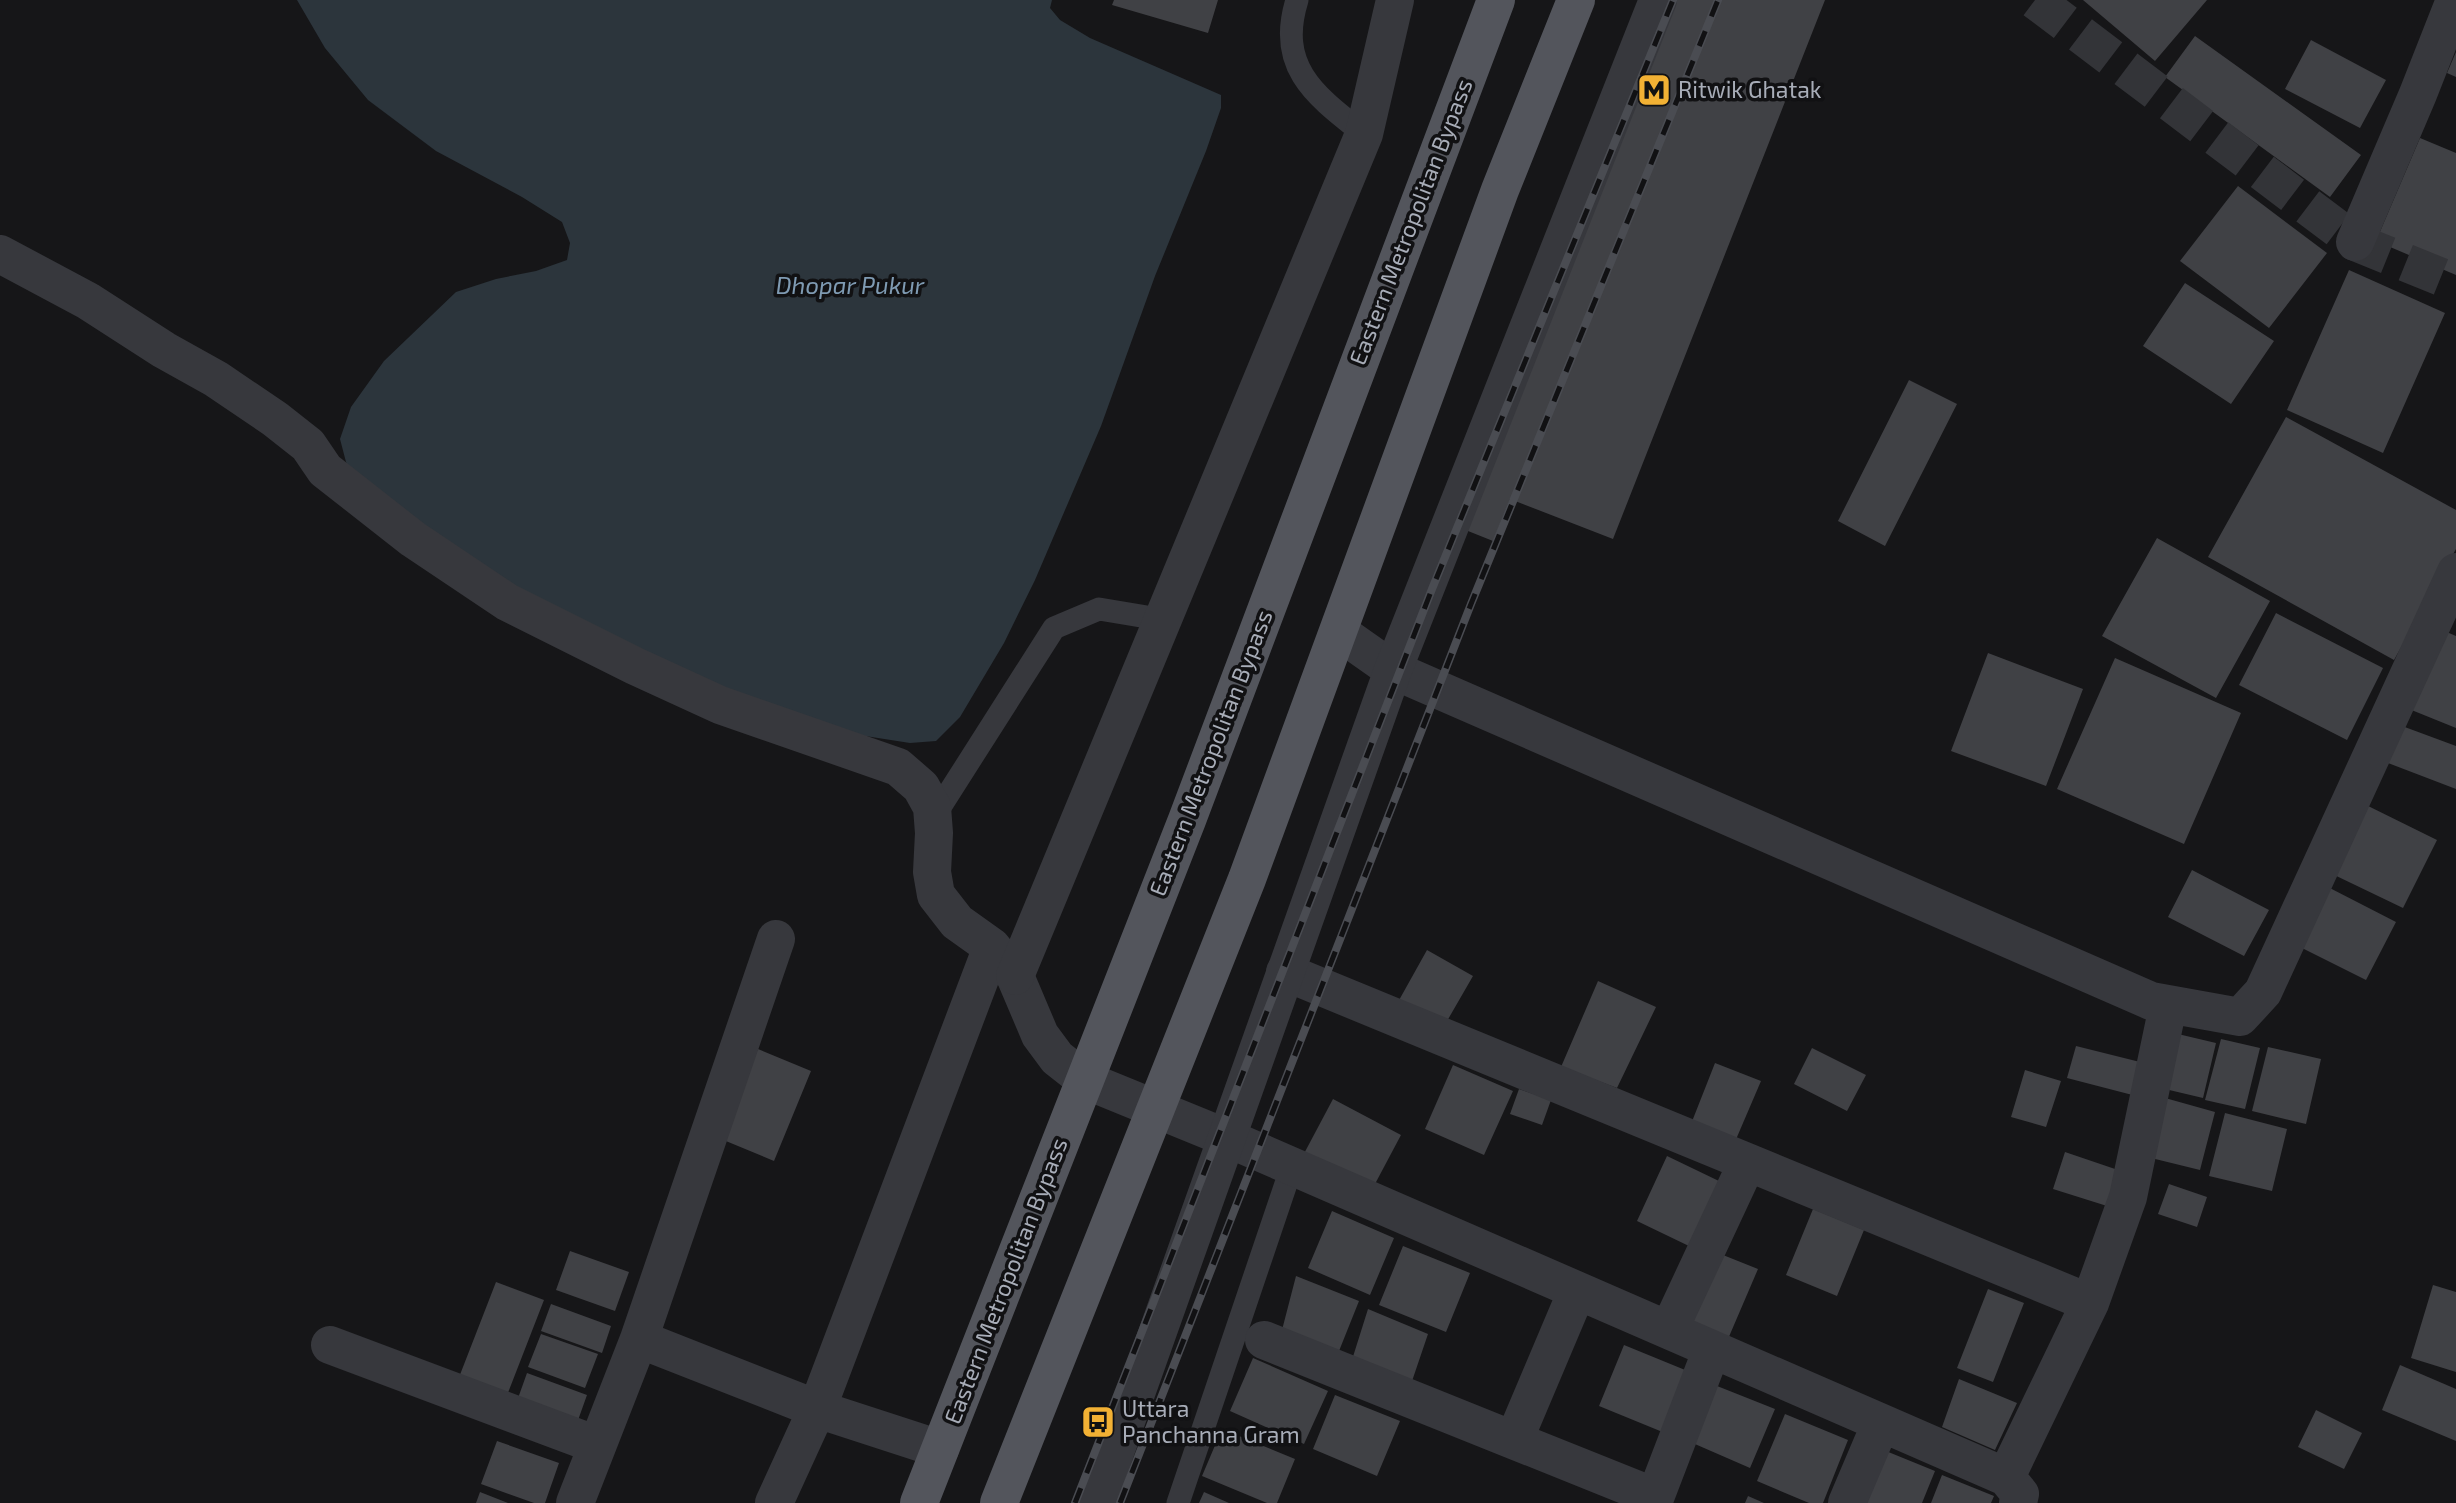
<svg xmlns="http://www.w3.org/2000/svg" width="2456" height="1503" font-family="'Exo 2',sans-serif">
	<rect width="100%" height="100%" fill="#161618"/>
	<path fill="#2c353c" d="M 297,0 L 1052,0 L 1050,8 L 1060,20 L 1090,38 L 1221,95 L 1221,108 L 1206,151 L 1155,276 L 1101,426 L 1035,580 L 1004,643 L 960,717 L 936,741 L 910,743 L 846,733 L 723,690 L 536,608 L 360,488 L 346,462 L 340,439 L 351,407 L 384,361 L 456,292 L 496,279 L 536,271 L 567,260 L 570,243 L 562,222 L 522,197 L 436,151 L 368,100 L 325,48 Z"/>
	<path fill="#404145" d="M 1114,0 L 1218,0 L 1208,33 L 1112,5 Z
		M 1660,0 L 1825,0 L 1613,539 L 1510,499 L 1493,541 L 1453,525 Z
		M 2083,0 L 2207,0 L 2155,61 Z
		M 2195,36 L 2361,155 L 2330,197 L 2165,77 Z
		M 2311,40 L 2386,80 L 2360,128 L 2285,89 Z
		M 2456,52 L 2456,77 L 2447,73 Z
		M 2420,138 L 2456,153 L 2456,275 L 2376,241 Z
		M 2238,186 L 2327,253 L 2269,328 L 2180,261 Z
		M 2349,270 L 2445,313 L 2383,453 L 2287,410 Z
		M 2185,283 L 2274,341 L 2231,404 L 2143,346 Z
		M 1909,380 L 1957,404 L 1885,546 L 1838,521 Z
		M 2286,417 L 2456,510 L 2456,549 L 2394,660 L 2208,557 Z
		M 2157,538 L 2270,601 L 2216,698 L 2102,636 Z
		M 2276,613 L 2383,668 L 2347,740 L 2239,685 Z
		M 2442,630 L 2456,636 L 2456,728 L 2409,709 Z
		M 1988,653 L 2083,689 L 2046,786 L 1951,751 Z
		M 2115,658 L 2241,713 L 2184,844 L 2057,789 Z
		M 2402,726 L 2456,746 L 2456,789 L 2388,763 Z
		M 2360,802 L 2437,840 L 2403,908 L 2326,871 Z
		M 2192,870 L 2269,910 L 2244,956 L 2168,917 Z
		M 2322,884 L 2396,922 L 2366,980 L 2292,943 Z
		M 1427,950 L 1473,976 L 1443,1028 L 1398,1002 Z
		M 1598,981 L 1656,1007 L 1617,1088 L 1561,1067 Z
		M 2178,1034 L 2216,1043 L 2203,1098 L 2165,1089 Z
		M 2221,1039 L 2260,1048 L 2245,1109 L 2205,1100 Z
		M 2076,1046 L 2152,1065 L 2144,1098 L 2067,1078 Z
		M 2268,1047 L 2321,1059 L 2306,1124 L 2252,1111 Z
		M 1812,1048 L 1866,1075 L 1847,1111 L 1794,1084 Z
		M 758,1049 L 811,1071 L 774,1161 L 721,1139 Z
		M 1715,1063 L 1761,1081 L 1734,1144 L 1691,1124 Z
		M 1453,1065 L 1513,1091 L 1484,1155 L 1425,1129 Z
		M 2025,1070 L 2061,1081 L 2046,1127 L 2011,1117 Z
		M 1519,1089 L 1551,1100 L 1542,1125 L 1510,1114 Z
		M 2158,1096 L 2215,1112 L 2200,1170 L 2143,1156 Z
		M 1333,1099 L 1401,1135 L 1367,1199 L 1299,1163 Z
		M 2225,1113 L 2287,1129 L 2272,1191 L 2209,1176 Z
		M 2065,1152 L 2118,1170 L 2107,1206 L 2053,1189 Z
		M 1667,1156 L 1721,1182 L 1691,1247 L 1637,1221 Z
		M 2169,1184 L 2207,1197 L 2197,1227 L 2158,1214 Z
		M 1813,1209 L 1864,1230 L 1837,1296 L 1786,1275 Z
		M 1332,1211 L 1394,1238 L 1370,1295 L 1308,1268 Z
		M 1403,1246 L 1470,1273 L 1446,1332 L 1379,1305 Z
		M 570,1251 L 629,1272 L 615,1311 L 556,1290 Z
		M 1713,1251 L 1758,1269 L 1728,1339 L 1684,1320 Z
		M 1296,1276 L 1359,1301 L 1337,1356 L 1282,1330 Z
		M 496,1282 L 544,1300 L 504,1403 L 456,1385 Z
		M 2433,1285 L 2456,1292 L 2456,1372 L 2411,1358 Z
		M 1988,1289 L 2024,1303 L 1993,1382 L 1957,1368 Z
		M 551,1304 L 611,1326 L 602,1353 L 541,1331 Z
		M 1368,1309 L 1428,1334 L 1410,1387 L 1351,1363 Z
		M 541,1334 L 598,1354 L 585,1388 L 528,1367 Z
		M 1624,1345 L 1690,1372 L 1665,1433 L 1599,1406 Z
		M 1253,1358 L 1328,1391 L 1304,1444 L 1230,1411 Z
		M 2400,1365 L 2456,1389 L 2456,1441 L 2382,1410 Z
		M 527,1373 L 587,1395 L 577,1423 L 517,1401 Z
		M 1959,1379 L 2017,1403 L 1995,1450 L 1942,1427 Z
		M 1707,1382 L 1775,1409 L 1750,1468 L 1688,1441 Z
		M 1335,1395 L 1400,1421 L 1377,1476 L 1313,1449 Z
		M 2316,1410 L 2362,1433 L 2344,1469 L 2298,1447 Z
		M 1785,1414 L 1848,1440 L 1823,1503 L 1809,1503 L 1757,1481 Z
		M 1222,1429 L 1295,1459 L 1277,1503 L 1267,1503 L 1202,1476 Z
		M 497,1441 L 559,1463 L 545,1503 L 534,1503 L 481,1484 Z
		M 1881,1449 L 1935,1471 L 1922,1503 L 1858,1503 Z
		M 1942,1475 L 1994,1496 L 1991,1503 L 1931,1503 Z
		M 480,1492 L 508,1503 L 476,1503 Z
		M 1204,1492 L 1229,1503 L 1199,1503 Z
		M 1748,1496 L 1764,1503 L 1745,1503 Z"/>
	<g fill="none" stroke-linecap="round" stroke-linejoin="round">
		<path stroke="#333438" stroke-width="38" stroke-dasharray="38 19" stroke-linecap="butt" d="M 2035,0 L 2355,242 L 2456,283"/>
		<path stroke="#37383d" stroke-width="23" d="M 1297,0 C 1276,68 1316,96 1364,134
			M 933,818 L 1054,628 L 1099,609 L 1165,620
			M 1178,1503 L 1292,1166"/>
		<path stroke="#37383d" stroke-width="38" d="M 2355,242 L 2418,94 L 2455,0
			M 0,254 L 88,301 L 164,350 L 216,379 L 275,419 L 308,445 L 325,470 L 413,539 L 507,602 L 635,666 L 720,705 L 898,767 L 921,787 L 932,807 L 934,833 L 932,872 L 936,895 L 957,922 L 992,947 L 1015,976 L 1040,1035 L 1057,1058 L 1085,1080 L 1227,1138 L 2006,1477 L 2020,1494 L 2018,1503
			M 1339,632 L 1393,670 L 2151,1001 L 2240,1017 L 2263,992 L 2456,572
			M 1285,972 L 2090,1303
			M 1669,1330 L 1747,1163
			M 639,1339 L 817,1409 L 940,1449
			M 1264,1340 L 1655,1497
			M 330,1345 L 597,1445
			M 1514,1440 L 1577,1291
			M 2006,1477 L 2090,1303 L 2128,1197 L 2168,1006
			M 575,1503 L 639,1339 L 776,939
			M 774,1503 L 817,1409 L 992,947
			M 1653,1503 L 1712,1349
			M 1847,1503 L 1881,1423"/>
		<path stroke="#37383d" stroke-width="38" d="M 1015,976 L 1364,134 L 1395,0
			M 1097,1503 L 1393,670 L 1658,0"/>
		<path stroke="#53555c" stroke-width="38" d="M 919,1503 L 1187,820 L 1496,0
			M 999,1503 L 1247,879 L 1500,190 L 1576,0"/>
		<defs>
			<path id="rail" d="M 1075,1503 L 1432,589 L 1673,0
				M 1120,1503 L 1471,604 L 1718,0"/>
		</defs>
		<use href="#rail" stroke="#4a4c52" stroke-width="8"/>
		<use href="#rail" stroke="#111113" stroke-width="5" stroke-dasharray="16" stroke-linecap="butt"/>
	</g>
	<defs>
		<symbol id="metro-square" viewBox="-11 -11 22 22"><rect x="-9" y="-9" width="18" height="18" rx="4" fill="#f2b134" stroke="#111113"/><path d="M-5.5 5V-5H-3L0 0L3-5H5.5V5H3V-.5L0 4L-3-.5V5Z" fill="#111"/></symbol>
		<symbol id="bus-square" viewBox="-11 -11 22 22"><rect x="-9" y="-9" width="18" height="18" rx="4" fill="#f2b134" stroke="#111113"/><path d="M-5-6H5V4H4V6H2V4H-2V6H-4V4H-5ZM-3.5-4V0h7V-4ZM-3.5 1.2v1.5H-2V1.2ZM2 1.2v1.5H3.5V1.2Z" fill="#111"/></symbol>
	</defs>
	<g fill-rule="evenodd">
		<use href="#metro-square" x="1635" y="71" width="38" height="38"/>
		<use href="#bus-square" x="1079" y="1403" width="38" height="38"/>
	</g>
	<g text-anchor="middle" stroke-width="7" stroke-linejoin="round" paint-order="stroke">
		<g font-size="23" fill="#a8adb8" stroke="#111113" text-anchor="start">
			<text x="1678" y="98">Ritwik Ghatak</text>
			<text x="1122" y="1417">Uttara<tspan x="1122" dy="26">Panchanna Gram</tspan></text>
		</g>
		<g font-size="23" fill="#a8adb8" stroke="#111113">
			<text transform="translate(1411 222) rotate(-69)" y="8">Eastern Metropolitan Bypass</text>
			<text transform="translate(1211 753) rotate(-69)" y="8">Eastern Metropolitan Bypass</text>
			<text transform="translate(1006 1281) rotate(-69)" y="8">Eastern Metropolitan Bypass</text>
		</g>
		<g font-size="24" font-style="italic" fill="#7f9bb3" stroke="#111113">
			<text x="850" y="294">Dhopar Pukur</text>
		</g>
	</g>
</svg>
